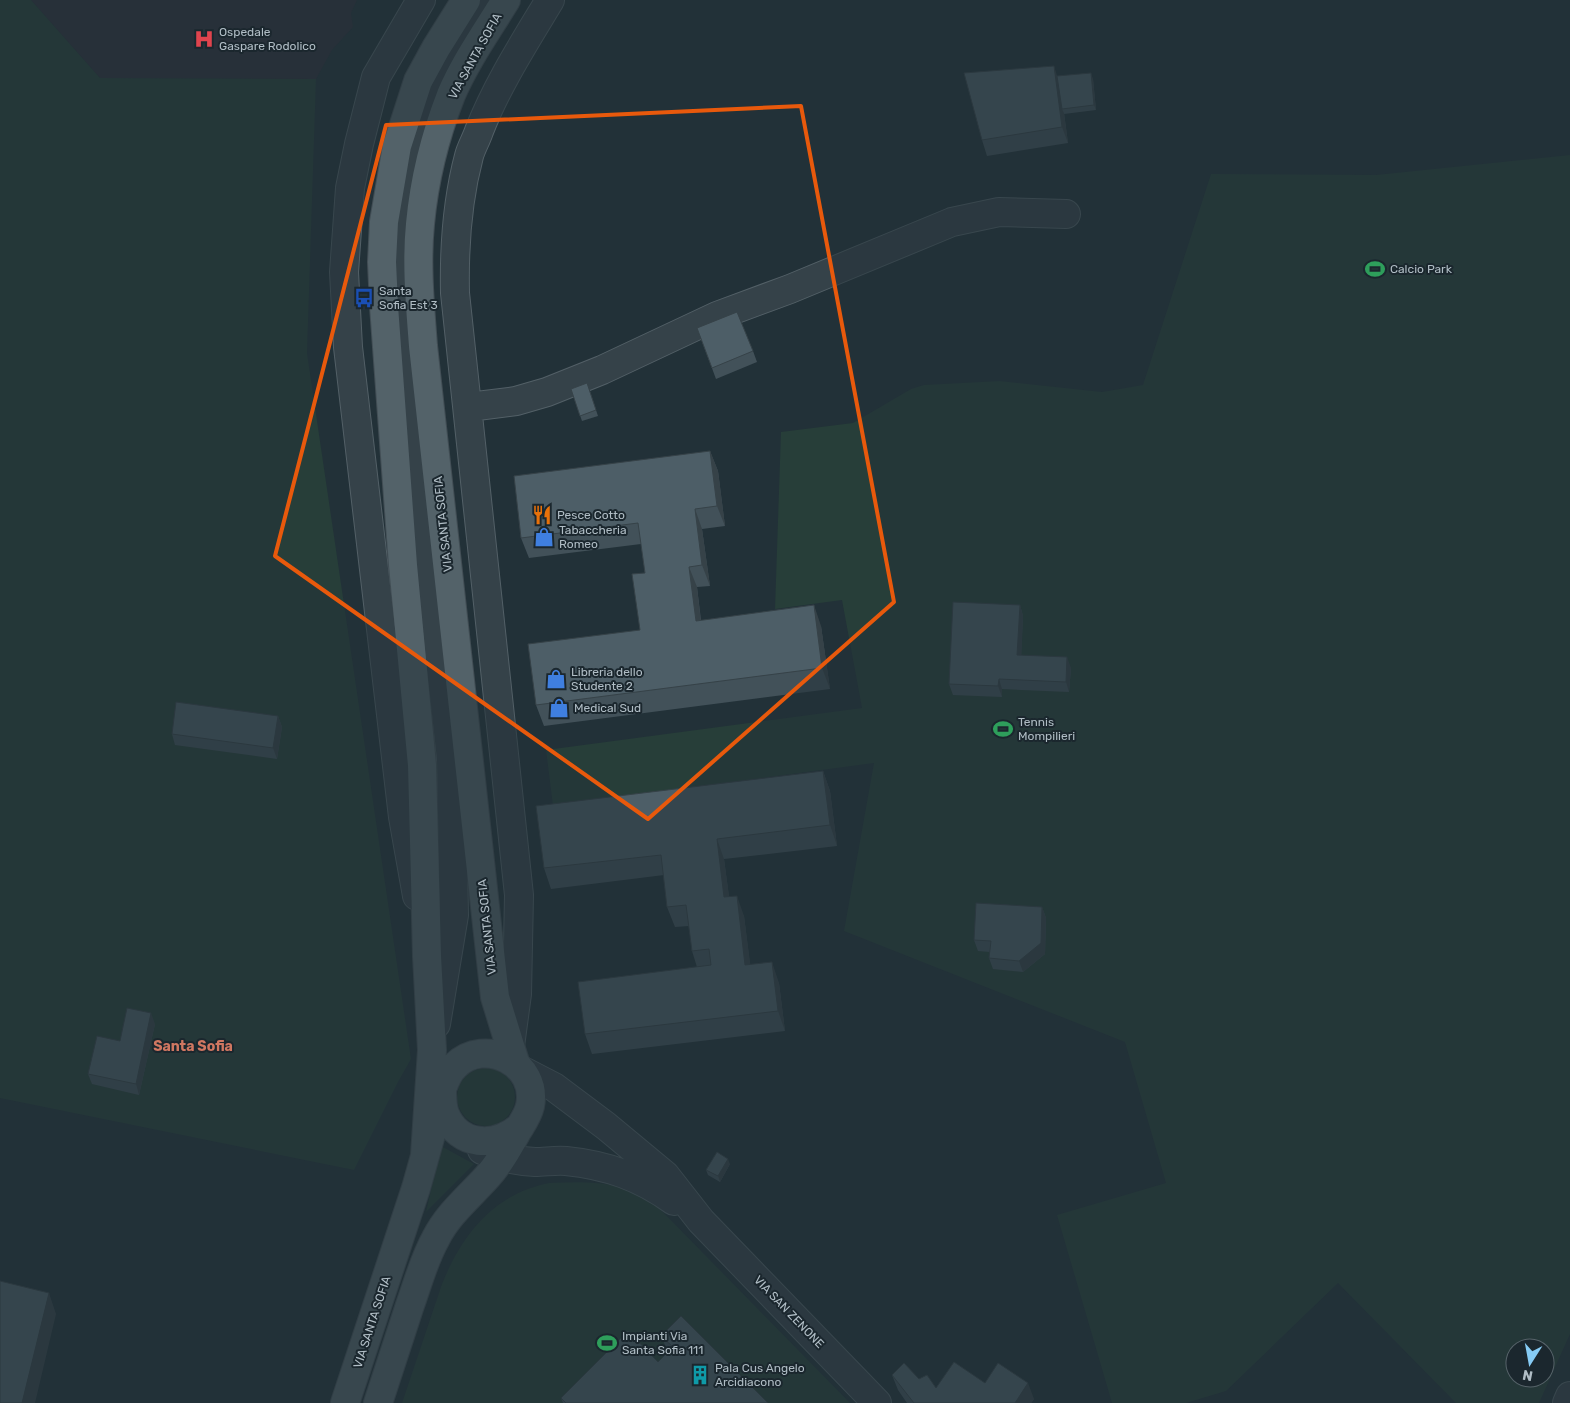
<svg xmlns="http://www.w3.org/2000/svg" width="1570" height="1403" font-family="Rubik,sans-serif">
	<rect width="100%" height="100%" fill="#223138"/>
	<path fill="#2d2f3a" d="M 31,0 L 357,0 L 351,13 L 353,27 L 332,50 L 316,79 L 100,78 Z"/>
	<path fill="#273e39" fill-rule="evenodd" d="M 0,0 L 31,0 L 100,78 L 316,79 L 307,353 L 411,1059 L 398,1082 L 354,1170 L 0,1098 Z
		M 1570,155 L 1570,1334 L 1539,1403 L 1456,1403 L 1338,1283 L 1226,1391 L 1186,1403 L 1112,1403 L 1057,1215 L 1166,1183 L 1125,1042 L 844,931 L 874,763 L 553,806 L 546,750 L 862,708 L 842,600 L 775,609 L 781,432 L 853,423 L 911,389 L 924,385 L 1000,381 L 1102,392 L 1143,385 L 1211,174 L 1376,175 ZM 1515,1348 L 1545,1348 L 1545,1378 L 1515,1378 Z
		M457 1097a29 29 0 1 1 58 0a29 29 0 1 1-58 0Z
		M 441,1146 L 474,1164 L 426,1212 Z
		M 549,1183 C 574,1182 603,1181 627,1189 C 636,1193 646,1199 655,1204 L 850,1403 L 402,1403 L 442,1284 C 462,1234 494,1194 549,1183 Z"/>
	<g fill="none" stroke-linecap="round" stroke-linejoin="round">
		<defs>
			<path id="minor" d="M 469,407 L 516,401 L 547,392 L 602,370 L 717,316 L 790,289 L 952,222 L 999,212 L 1066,214
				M 417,896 L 403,817 L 348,347 L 344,272 L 350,188 L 359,144 L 376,77 L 421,0
				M 436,1024 L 454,915 L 451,759 L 406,347 L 401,261 L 402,223 L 408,184 L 415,150 L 435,88 L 486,0
				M 510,1046 L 517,994 L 519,895 L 455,293 C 454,247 457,201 469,156 C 471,148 476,140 479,131 C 497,85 524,43 550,0
				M 523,1071 L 554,1087 L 606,1126 L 665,1175 L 701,1221 L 877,1403
				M 482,1150 C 498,1157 517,1161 535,1162 C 545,1162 556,1160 566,1161 C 607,1165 641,1177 674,1201
				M 1567,1403 L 1570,1396"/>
			<path id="major" d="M 506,0 C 487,31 465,62 451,95 C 435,136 424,181 420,224 C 416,264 420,306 423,346 L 495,997 L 515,1062
				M 441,1083 C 443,1093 441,1104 445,1114 C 459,1147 495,1148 520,1127
				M 425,1155 L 432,1050 L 427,956 L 422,765 L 403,565 L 384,306 L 382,262 L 384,222 L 397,146 L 418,81 L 436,48 L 466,0
				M 345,1403 L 416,1188 L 430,1138
				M 378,1403 C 389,1370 399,1338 410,1305 C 418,1283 424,1259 436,1238 C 448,1214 469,1197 487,1177 C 500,1163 509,1146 518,1130 C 523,1122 528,1115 530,1106 C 539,1064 485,1036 455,1066 C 448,1072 445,1081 442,1089"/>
		</defs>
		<use href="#minor" stroke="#536067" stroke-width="30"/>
		<use href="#major" stroke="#424e55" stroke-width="30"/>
		<use href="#minor" stroke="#354249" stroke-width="28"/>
		<use href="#major" stroke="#536269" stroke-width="28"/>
	</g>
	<path fill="#425159" d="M 1057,76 L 1093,79 L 1096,110 L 1064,114 L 1064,113 L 1068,143 L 987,156 L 982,140 Z
		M 697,328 L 753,351 L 757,362 L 716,379 Z
		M 587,383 L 598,416 L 582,421 L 571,389 Z
		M 710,451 L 718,471 L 725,526 L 702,529 L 710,586 L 697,587 L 701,620 L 821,626 L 830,689 L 544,726 L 536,705 L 640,630 L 645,573 L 641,544 L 529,558 L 521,538 Z
		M 1020,605 L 1023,616 L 1021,655 L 1071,668 L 1069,692 L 1002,689 L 1002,697 L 953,695 L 949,684 Z
		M 278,716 L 282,727 L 277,759 L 175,745 L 172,734 Z
		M 823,771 L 830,791 L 837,846 L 724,859 L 729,897 L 744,916 L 750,965 L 779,983 L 785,1031 L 592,1054 L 585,1034 L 697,967 L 692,951 L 689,926 L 675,927 L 667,907 L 664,875 L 551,889 L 544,868 Z
		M 1042,907 L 1046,918 L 1045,954 L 1023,972 L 993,969 L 989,958 L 990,952 L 978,951 L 974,940 Z
		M 155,1024 L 139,1095 L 92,1084 L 88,1074 L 120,1041 Z
		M 730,1164 L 720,1182 L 708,1175 L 706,1170 Z
		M 661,1336 L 768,1403 L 563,1403 L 561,1398 L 658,1362 L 668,1352 Z
		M 892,1375 L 919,1379 L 936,1388 L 985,1383 L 1034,1399 L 1031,1403 L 907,1403 L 898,1390 Z"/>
	<path fill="#364248" d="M 1054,66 L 1059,82 L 1062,109 L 1064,113 L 1068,143 L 1062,127 Z
		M 1091,73 L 1093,79 L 1096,110 L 1094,105 Z
		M 710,451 L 718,471 L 725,526 L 717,506 Z
		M 695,509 L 702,529 L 710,586 L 702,565 Z
		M 689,567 L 697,587 L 703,641 L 696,621 Z
		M 814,605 L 821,626 L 830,689 L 822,668 Z
		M 1020,605 L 1023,616 L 1021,666 L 1017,655 Z
		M 1067,657 L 1071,668 L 1069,692 L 1066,682 Z
		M 999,679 L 1002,689 L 1002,697 L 998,686 Z
		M 278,716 L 282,727 L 277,759 L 273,748 Z
		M 823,771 L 830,791 L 837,846 L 830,825 Z
		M 717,839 L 724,859 L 732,918 L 724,897 Z
		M 737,896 L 744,916 L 753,985 L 745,965 Z
		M 1042,907 L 1046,918 L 1045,954 L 1023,972 L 1019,961 Z
		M 772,962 L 779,983 L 785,1031 L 778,1011 Z
		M 151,1013 L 155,1024 L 139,1095 L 136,1084 Z
		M 728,1159 L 730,1164 L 720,1182 L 718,1176 Z
		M 49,1293 L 56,1314 L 35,1403 L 22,1403 Z
		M 1028,1383 L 1034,1399 L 1031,1403 L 1015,1403 Z"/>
	<path fill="#4d5e67" stroke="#364248" d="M 1054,66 L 1062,127 L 982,140 L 964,73 Z
		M 1091,73 L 1094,105 L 1062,109 L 1057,76 Z
		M 737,312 L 753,351 L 712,368 L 697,328 Z
		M 587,383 L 596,410 L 580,416 L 571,389 Z
		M 710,451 L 717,506 L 695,509 L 702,565 L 689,567 L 696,621 L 814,605 L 822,668 L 536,705 L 528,644 L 640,630 L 632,574 L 645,573 L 638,523 L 521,538 L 514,476 Z
		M 953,602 L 1020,605 L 1017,655 L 1067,657 L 1066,682 L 999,679 L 998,686 L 949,684 Z
		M 176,702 L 278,716 L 273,748 L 172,734 Z
		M 823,771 L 830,825 L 717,839 L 724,897 L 737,896 L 745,965 L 772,962 L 778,1011 L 585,1034 L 578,982 L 711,965 L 709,949 L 692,951 L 686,905 L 667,907 L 661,855 L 544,868 L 536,806 Z
		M 976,903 L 1042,907 L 1041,943 L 1019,961 L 989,958 L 991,941 L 974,940 Z
		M 127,1008 L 151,1013 L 136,1084 L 88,1074 L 97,1036 L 120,1041 Z
		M 717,1152 L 728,1159 L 718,1176 L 706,1170 Z
		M 0,1281 L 49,1293 L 22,1403 L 0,1403 Z
		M 681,1316 L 768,1403 L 566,1403 L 561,1398 L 628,1331 L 658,1362 L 673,1347 L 661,1336 Z
		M 954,1362 L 985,1383 L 998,1363 L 1028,1383 L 1015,1403 L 914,1403 L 892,1375 L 904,1363 L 919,1379 L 927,1375 L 936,1388 Z"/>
	<path d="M0 0H1570V1403H0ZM 801,106 L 894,602 L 648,819 L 275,556 L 386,125 Z" fill="#223138" fill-opacity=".55" fill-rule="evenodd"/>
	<path fill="none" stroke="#e8590c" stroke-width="4" stroke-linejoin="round" d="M 801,106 L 894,602 L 648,819 L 275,556 L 386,125 Z"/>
	<defs>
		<symbol id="hospital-bare" viewBox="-9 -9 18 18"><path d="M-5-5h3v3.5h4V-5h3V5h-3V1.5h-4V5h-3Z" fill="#e0444e" stroke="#1b272e" stroke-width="2.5" paint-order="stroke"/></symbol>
		<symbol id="stadium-bare" viewBox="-9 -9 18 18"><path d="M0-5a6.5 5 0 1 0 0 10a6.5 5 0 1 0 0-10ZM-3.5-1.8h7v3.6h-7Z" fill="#2e9e5b" stroke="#1b272e" stroke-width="2.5" paint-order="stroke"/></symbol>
		<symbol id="bus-bare" viewBox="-9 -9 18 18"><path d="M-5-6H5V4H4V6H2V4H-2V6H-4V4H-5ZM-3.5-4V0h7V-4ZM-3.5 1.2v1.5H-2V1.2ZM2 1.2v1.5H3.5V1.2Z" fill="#1a4fb4" stroke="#1b272e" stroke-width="2.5" paint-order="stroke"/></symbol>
		<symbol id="restaurant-bare" viewBox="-9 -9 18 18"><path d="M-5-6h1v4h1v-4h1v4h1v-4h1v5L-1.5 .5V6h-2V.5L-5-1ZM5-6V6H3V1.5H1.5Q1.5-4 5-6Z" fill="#e8710a" stroke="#1b272e" stroke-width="2.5" paint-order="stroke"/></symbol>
		<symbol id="shop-bare" viewBox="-9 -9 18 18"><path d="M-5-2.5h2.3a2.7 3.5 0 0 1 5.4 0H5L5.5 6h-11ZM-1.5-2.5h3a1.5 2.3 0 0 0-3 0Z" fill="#3f7fe0" stroke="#1b272e" stroke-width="2.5" paint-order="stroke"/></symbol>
		<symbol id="building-bare" viewBox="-9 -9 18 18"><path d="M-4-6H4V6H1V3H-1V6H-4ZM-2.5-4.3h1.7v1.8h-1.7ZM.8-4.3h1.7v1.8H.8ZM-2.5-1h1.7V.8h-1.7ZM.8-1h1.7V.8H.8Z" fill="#0f9aa8" stroke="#1b272e" stroke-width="2.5" paint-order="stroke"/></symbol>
	</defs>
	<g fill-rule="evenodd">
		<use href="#hospital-bare" x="190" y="25" width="28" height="28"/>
		<use href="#stadium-bare" x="1361" y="255" width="28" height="28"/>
		<use href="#bus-bare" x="350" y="284" width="28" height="28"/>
		<use href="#restaurant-bare" x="528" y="501" width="28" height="28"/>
		<use href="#shop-bare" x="530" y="523" width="28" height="28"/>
		<use href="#shop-bare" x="542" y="665" width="28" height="28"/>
		<use href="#shop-bare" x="545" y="694" width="28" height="28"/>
		<use href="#stadium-bare" x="989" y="715" width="28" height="28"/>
		<use href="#stadium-bare" x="593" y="1329" width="28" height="28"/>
		<use href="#building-bare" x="686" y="1361" width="28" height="28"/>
	</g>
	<g text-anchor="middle" stroke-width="4" stroke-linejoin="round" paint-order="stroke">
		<g font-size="12" fill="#b0bdc5" stroke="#1b272e" text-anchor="start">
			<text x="219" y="36">Ospedale<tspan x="219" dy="14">Gaspare Rodolico</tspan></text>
			<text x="1390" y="273">Calcio Park</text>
			<text x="379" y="295">Santa<tspan x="379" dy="14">Sofia Est 3</tspan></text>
			<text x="557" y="519">Pesce Cotto</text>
			<text x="559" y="534">Tabaccheria<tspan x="559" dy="14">Romeo</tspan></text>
			<text x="571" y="676">Libreria dello<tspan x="571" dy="14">Studente 2</tspan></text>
			<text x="574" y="712">Medical Sud</text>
			<text x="1018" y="726">Tennis<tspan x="1018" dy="14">Mompilieri</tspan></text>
			<text x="622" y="1340">Impianti Via<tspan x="622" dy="14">Santa Sofia 111</tspan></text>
			<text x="715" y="1372">Pala Cus Angelo<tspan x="715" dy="14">Arcidiacono</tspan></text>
		</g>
		<g font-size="12" fill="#b0bdc5" stroke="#1b272e">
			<text transform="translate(475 56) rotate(-61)" y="4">VIA SANTA SOFIA</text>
			<text transform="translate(443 524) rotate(-96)" y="4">VIA SANTA SOFIA</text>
			<text transform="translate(487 927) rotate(-96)" y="4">VIA SANTA SOFIA</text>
			<text transform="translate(789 1312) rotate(46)" y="4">VIA SAN ZENONE</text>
			<text transform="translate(372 1322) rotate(-72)" y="4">VIA SANTA SOFIA</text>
		</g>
		<g font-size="14" font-weight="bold" fill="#d07761" stroke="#1b272e">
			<text x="193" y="1051">Santa Sofia</text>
		</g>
	</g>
	<g transform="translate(1530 1363) rotate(191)"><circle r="24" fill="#1b272e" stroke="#57636a"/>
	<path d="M0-4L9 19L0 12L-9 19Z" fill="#86cbf4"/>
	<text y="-8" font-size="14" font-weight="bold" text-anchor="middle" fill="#b0bdc5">N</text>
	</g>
</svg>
